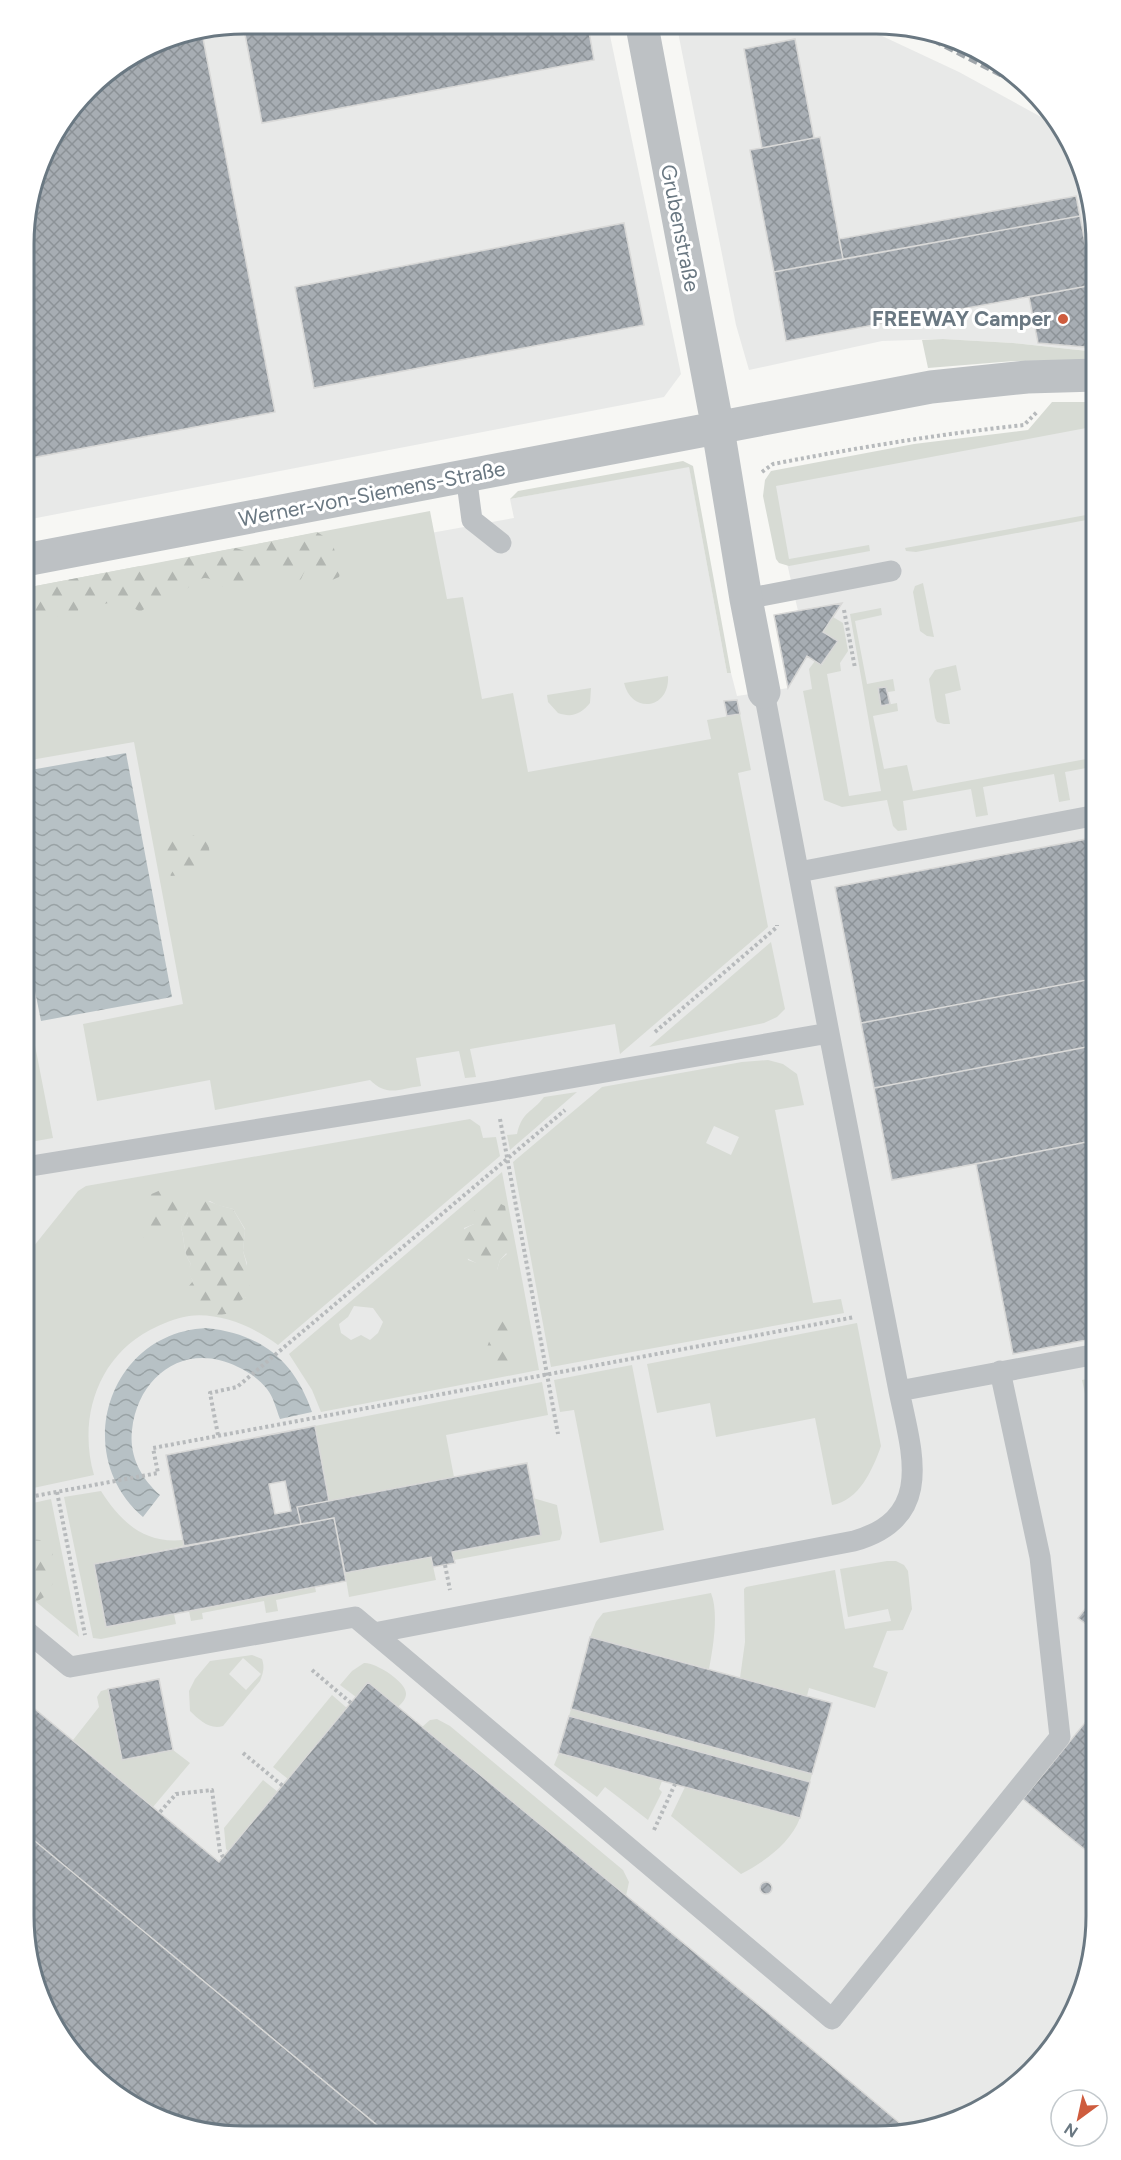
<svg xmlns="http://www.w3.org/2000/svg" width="1121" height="2160" font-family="Figtree,sans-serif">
	<defs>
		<pattern id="forest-firs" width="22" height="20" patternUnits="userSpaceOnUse" patternTransform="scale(1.5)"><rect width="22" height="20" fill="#d7dbd4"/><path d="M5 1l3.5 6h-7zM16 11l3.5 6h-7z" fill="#b2b6b1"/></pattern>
		<pattern id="water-waves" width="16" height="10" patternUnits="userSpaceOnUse" patternTransform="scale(1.5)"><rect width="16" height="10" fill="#b7c1c5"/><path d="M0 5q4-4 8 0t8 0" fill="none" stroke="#99a2a5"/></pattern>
		<pattern id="building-cross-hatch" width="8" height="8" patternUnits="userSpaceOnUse" patternTransform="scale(1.5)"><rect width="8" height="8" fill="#a7adb3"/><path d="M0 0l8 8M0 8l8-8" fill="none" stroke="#8c9297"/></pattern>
	</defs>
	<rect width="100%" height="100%" fill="#f7f7f4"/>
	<path fill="#e8e9e8" d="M 245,24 L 608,26 L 681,374 L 664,397 L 26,520 L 26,216 L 47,147 L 99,79 L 161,41 Z
		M 677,27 L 865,28 L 959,72 L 1063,129 L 1085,174 L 1097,245 L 1097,352 L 1013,343 L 943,339 L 882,341 L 749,370 L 736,325 Z
		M 1097,423 L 1096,1930 L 1080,1999 L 1051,2050 L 999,2099 L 947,2124 L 876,2136 L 216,2134 L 147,2113 L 100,2081 L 61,2038 L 36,1986 L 24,1915 L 25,606 L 514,518 L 510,499 L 689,466 L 727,673 L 731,673 L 737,696 L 764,692 L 788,688 L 774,615 L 798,611 L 786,559 L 773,483 Z"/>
	<path fill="#d7dbd4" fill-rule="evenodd" d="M 943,339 L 1013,343 L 1097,352 L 1097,360 L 1014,361 L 928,368 L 922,340 Z
		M 1052,402 L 1097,402 L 1097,426 L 776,486 L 789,559 L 869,545 L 870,551 L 789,566 L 779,563 L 776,559 L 763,496 L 765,480 L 771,471 L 914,444 L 1028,430 Z
		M 683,461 L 693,466 L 731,673 L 727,673 L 689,467 L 510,499 L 518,491 Z
		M 430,511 L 447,599 L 463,597 L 482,699 L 513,693 L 528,772 L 711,739 L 707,720 L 740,714 L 751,770 L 738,773 L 768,927 L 620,1054 L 615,1024 L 470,1049 L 476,1077 L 465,1078 L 459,1051 L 416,1058 L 421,1086 C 399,1089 387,1097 370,1080 L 215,1110 L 210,1080 L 97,1101 L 83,1024 L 183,1004 L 134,742 L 25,761 L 25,588 Z
		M 1097,513 L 1097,518 L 916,552 L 906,551 L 905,548 Z
		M 923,583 L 934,637 L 927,636 L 920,631 L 913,592 L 915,586 Z
		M 881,608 L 882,615 L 855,621 L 867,684 L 893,679 L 895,691 L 888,692 L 886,687 L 878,688 L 881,706 L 897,703 L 898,711 L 873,716 L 884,769 L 907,765 L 913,791 L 1097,757 L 1097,766 L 1065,772 L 1070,800 L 1059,802 L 1054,774 L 983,787 L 988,815 L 976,817 L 971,789 L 903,801 L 907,830 L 898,831 L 893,826 L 887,800 L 842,807 L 824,800 L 803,691 L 812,689 L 809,669 L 815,661 L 822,665 L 837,641 L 823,632 L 833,617 L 843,623 L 848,651 L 840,663 L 841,671 L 827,674 L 849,796 L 881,791 L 850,614 Z
		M 956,665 L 961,690 L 945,694 L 950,724 L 944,724 L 937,722 L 935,718 L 929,679 L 935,670 Z
		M 668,676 C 670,709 632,715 624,683 Z
		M 591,688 L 590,703 C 581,714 572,718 558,713 L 548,702 L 547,695 Z
		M 771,942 L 785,1009 L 777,1017 L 764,1023 L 649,1047 Z
		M 25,994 L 53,1138 L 25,1143 Z
		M 768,1060 L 783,1064 L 797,1074 L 804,1105 L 775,1110 L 813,1303 L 841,1299 L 844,1313 L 551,1367 L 513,1162 L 602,1087 L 742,1062 ZM 714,1126 L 739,1137 L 731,1155 L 706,1143 Z
		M 577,1092 L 510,1150 L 507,1135 L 517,1134 C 522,1111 532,1113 544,1097 Z
		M 470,1119 L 480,1126 L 483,1138 L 496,1137 L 500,1156 L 278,1345 C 255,1327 219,1312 189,1316 C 175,1318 162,1324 150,1330 C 97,1358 78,1419 94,1475 L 24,1490 L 25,1257 L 78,1191 L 86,1186 ZM 210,1201 L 217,1205 L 233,1209 L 245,1229 L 243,1251 L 247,1263 L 246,1297 L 237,1302 L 193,1281 L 188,1271 L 191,1264 C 183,1254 185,1240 181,1228 L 188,1212 Z
		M 502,1172 L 539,1370 L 321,1412 L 312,1390 L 289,1354 ZM 474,1224 L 507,1254 L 500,1260 L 497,1270 L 468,1260 L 464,1228 ZM 354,1306 L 373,1308 L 383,1322 L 378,1333 L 370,1340 L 361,1335 L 351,1340 L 341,1333 L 339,1324 L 348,1317 Z
		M 857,1323 L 881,1446 C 873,1469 859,1501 832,1505 L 815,1418 L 716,1437 L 710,1403 L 657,1413 L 647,1364 Z
		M 632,1365 L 664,1530 L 600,1543 L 574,1410 L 560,1412 L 554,1380 Z
		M 1097,1377 L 1097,1448 L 1082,1380 Z
		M 542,1382 L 548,1415 L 446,1435 L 454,1477 L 329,1501 L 315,1426 Z
		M 101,1491 C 121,1522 144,1544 183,1540 L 184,1546 L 94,1564 L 106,1627 L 174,1614 L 176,1624 L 101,1639 L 93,1638 L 64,1497 Z
		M 533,1498 L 557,1505 L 562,1533 L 560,1540 L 454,1560 L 452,1552 L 541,1535 Z
		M 51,1499 L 79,1637 L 24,1592 L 24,1505 Z
		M 431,1557 L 436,1580 L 349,1597 L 345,1573 Z
		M 887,1561 L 896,1561 L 904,1565 L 908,1571 L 912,1609 L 903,1630 L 887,1631 L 873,1667 L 888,1672 L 875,1708 L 809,1688 L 807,1696 L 740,1678 L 745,1642 L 744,1589 L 746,1587 L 835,1570 L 845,1629 L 891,1621 L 888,1609 L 848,1617 L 840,1569 Z
		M 315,1587 L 316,1592 L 276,1600 L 278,1611 L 266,1613 L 264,1601 L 202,1613 L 203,1619 L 191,1621 L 189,1611 Z
		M 711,1593 C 719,1613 713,1648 709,1669 L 590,1637 L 596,1622 L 603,1613 Z
		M 252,1655 L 262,1659 C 265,1668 263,1673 260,1681 L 223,1726 C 210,1730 199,1720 190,1711 L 189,1691 L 195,1679 L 210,1661 ZM 243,1658 L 261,1674 L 246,1690 L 229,1674 Z
		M 364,1663 C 375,1662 407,1682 406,1694 C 406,1699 402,1703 398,1707 L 356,1697 L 340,1685 L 352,1671 Z
		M 108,1689 L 122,1760 L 173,1750 L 190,1763 L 153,1807 L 73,1740 L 99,1707 L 97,1697 L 101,1691 Z
		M 332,1695 L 347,1708 L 288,1779 L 273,1767 Z
		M 571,1709 L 812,1774 L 810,1782 L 569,1716 Z
		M 437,1719 L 450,1726 L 623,1870 L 629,1882 L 626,1896 L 422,1727 L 430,1720 Z
		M 559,1753 L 662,1781 L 659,1789 L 662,1792 L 648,1820 L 605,1787 L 597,1797 L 554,1765 Z
		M 263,1780 L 278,1792 L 228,1851 L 226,1849 L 224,1828 Z
		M 685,1787 L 800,1818 C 790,1844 764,1862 741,1874 L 671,1816 Z"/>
	<path fill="url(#forest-firs)" d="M 317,532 C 345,549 328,552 341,571 L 339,577 L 332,580 L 307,566 L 301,579 L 294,584 C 283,580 278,571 266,567 L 256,575 L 252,582 C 247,585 240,589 234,589 C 221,591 215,577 204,578 C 189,581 187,597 167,596 L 163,592 L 160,601 L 154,602 L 140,612 L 122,600 L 95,606 L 80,602 L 78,611 L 71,620 L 62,619 L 54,614 L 52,622 L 28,617 L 25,622 L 25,588 L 140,566 L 160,569 L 164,562 L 236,548 L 248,552 L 257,544 Z
		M 198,834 L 208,842 L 210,855 C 203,864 198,869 186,868 L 182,875 L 171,876 L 165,869 L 159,845 L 164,836 L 186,838 Z
		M 163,1189 L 172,1190 L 179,1198 L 179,1214 L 173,1219 L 174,1226 L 148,1243 L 143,1237 L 149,1219 L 146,1206 L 147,1196 Z
		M 196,1198 C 209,1201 220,1206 233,1209 L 245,1230 L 243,1251 L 250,1277 L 250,1288 L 246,1297 L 237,1303 L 233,1313 C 212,1317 192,1314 184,1292 L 193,1281 L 187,1271 L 191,1264 C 183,1254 185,1240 181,1228 L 188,1212 L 188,1200 Z
		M 484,1200 L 493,1200 L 505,1206 L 508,1226 L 505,1234 L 508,1238 L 509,1250 L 500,1260 L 497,1270 L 490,1274 L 481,1273 L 476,1263 L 461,1255 L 455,1247 C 457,1234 462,1229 474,1224 L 473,1212 Z
		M 495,1316 L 503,1319 L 509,1327 L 508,1340 L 515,1355 L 512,1362 L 503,1366 L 494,1363 L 486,1350 L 490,1339 L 487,1333 L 487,1320 Z
		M 24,1533 L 28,1539 L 40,1540 L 53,1553 L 48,1568 L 54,1579 L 49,1594 L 36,1602 L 24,1592 Z"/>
	<path fill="url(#water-waves)" d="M 126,753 L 172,997 L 41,1021 L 25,941 L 25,771 Z
		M 207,1328 C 261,1334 294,1360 312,1412 L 280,1419 C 276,1409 274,1398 267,1389 C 260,1380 249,1372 238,1367 C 186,1341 138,1375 132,1430 C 129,1456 141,1478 160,1495 L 143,1517 C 70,1455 108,1332 207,1328 Z"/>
	<path fill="url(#building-cross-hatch)" stroke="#d8d8d7" stroke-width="1.5" fill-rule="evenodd" d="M 243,24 L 588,26 L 594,60 L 262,123 Z
		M 202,33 L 275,412 L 26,459 L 26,216 L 47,147 L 99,79 L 161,41 Z
		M 795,39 L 814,138 L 762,148 L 744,49 Z
		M 820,137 L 843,259 L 774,272 L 750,150 Z
		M 1076,196 L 1080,216 L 843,259 L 839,239 Z
		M 1080,216 L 1093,285 L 786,341 L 774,272 Z
		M 624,223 L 644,325 L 314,388 L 295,287 Z
		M 1093,285 L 1097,285 L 1097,348 L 1038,343 L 1029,297 Z
		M 842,603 L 823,632 L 838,641 L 821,665 L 807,656 L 788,688 L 774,615 Z
		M 886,687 L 890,704 L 881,706 L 878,688 Z
		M 737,700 L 740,714 L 727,716 L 724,701 Z
		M 1097,837 L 1097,978 L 861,1023 L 835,887 Z
		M 1097,978 L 1097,1045 L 874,1088 L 861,1023 Z
		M 1097,1045 L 1097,1140 L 892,1180 L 874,1088 Z
		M 1097,1140 L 1097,1338 L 1013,1354 L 976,1164 Z
		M 315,1426 L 329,1501 L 297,1507 L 301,1524 L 184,1546 L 166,1455 ZM 285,1481 L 291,1511 L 275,1514 L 269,1484 Z
		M 527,1463 L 541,1535 L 452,1552 L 455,1563 L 433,1567 L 431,1557 L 345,1573 L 334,1518 L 301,1524 L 297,1507 Z
		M 334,1518 L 346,1581 L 106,1627 L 94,1564 Z
		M 1097,1594 L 1097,1632 L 1078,1618 Z
		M 590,1637 L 832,1703 L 812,1774 L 571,1709 Z
		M 159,1679 L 173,1750 L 122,1760 L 108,1689 Z
		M 368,1682 L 809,2047 L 909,2131 L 876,2136 L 389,2135 L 24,1832 L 24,1700 L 219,1862 Z
		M 1097,1708 L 1097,1854 L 1094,1857 L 1023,1799 Z
		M 569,1716 L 810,1782 L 800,1818 L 558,1753 Z
		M 24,1832 L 389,2135 L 216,2134 L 148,2113 L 100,2081 L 61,2038 L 36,1986 L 24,1915 Z
		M760 1888a6 6 0 1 1 12 0a6 6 0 1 1-12 0Z"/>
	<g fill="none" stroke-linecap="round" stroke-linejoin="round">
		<path stroke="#b7babc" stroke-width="4" stroke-dasharray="3 3" stroke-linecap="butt" d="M 762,472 L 773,464 C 856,448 939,434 1024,425 L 1037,412
			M 844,610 L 855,668
			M 655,1032 L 777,927 L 777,925
			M 500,1119 L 558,1434
			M 218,1435 L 210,1393 L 237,1387 L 565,1110
			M 57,1492 L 85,1635
			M 24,1498 L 158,1473 L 153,1448 L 855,1317
			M 445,1565 L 450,1590
			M 312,1670 L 351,1703
			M 243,1753 L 283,1786
			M 160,1812 L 176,1794 L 212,1790 L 220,1852 L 223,1857
			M 654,1830 L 675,1784"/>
		<path stroke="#bdc1c4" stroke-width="21" d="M 466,475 L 472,520 L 501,543
			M 746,599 L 891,571
			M 799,872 L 1097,815
			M 829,1033 L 899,1391 L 1097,1354
			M 25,1167 L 495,1091 L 829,1033 L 764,692
			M 24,1629 L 70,1667 L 355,1617 L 374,1633 L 854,1541 C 935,1518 912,1453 899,1391
			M 374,1633 L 832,2019 L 1060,1737 L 1040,1557 L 1000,1371"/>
		<path stroke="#bdc1c4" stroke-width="33" d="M 642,26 L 718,429 L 746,599 L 764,692
			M 25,560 L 931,387 L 1027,377 L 1097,375"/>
		<path stroke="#9fa5aa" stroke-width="4.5" stroke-dasharray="9 4.5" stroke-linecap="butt" d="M 909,28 L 1034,92"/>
	</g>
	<circle fill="#ce5c3e" stroke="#fff" stroke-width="2" cx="1063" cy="319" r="6"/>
	<g text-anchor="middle" stroke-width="6" stroke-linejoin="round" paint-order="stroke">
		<g font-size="21" fill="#6a7882" stroke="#fff">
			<text transform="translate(680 228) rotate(79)" y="7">Grubenstraße</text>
			<text transform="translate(372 494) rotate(-11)" y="7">Werner-von-Siemens-Straße</text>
		</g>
		<g font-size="21" font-weight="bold" fill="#6a7882" stroke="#fff" text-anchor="end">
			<text x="1051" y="326">FREEWAY Camper</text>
		</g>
	</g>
	<path d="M0 0H1121V2160H0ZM244 34H876A210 210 0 0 1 1086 244V1916A210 210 0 0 1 876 2126H244A210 210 0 0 1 34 1916V244A210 210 0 0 1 244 34Z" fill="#fff" fill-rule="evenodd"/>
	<path fill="none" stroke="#6a7882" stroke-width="3" d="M244 34H876A210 210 0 0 1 1086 244V1916A210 210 0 0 1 876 2126H244A210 210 0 0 1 34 1916V244A210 210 0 0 1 244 34Z"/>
	<g transform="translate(1079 2118) rotate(213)"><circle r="28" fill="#ffffff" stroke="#c3c9cd" stroke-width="1.5"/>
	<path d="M0-4.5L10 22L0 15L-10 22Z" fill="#ce5c3e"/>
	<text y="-9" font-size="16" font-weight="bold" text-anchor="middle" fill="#6a7882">N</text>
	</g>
</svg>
